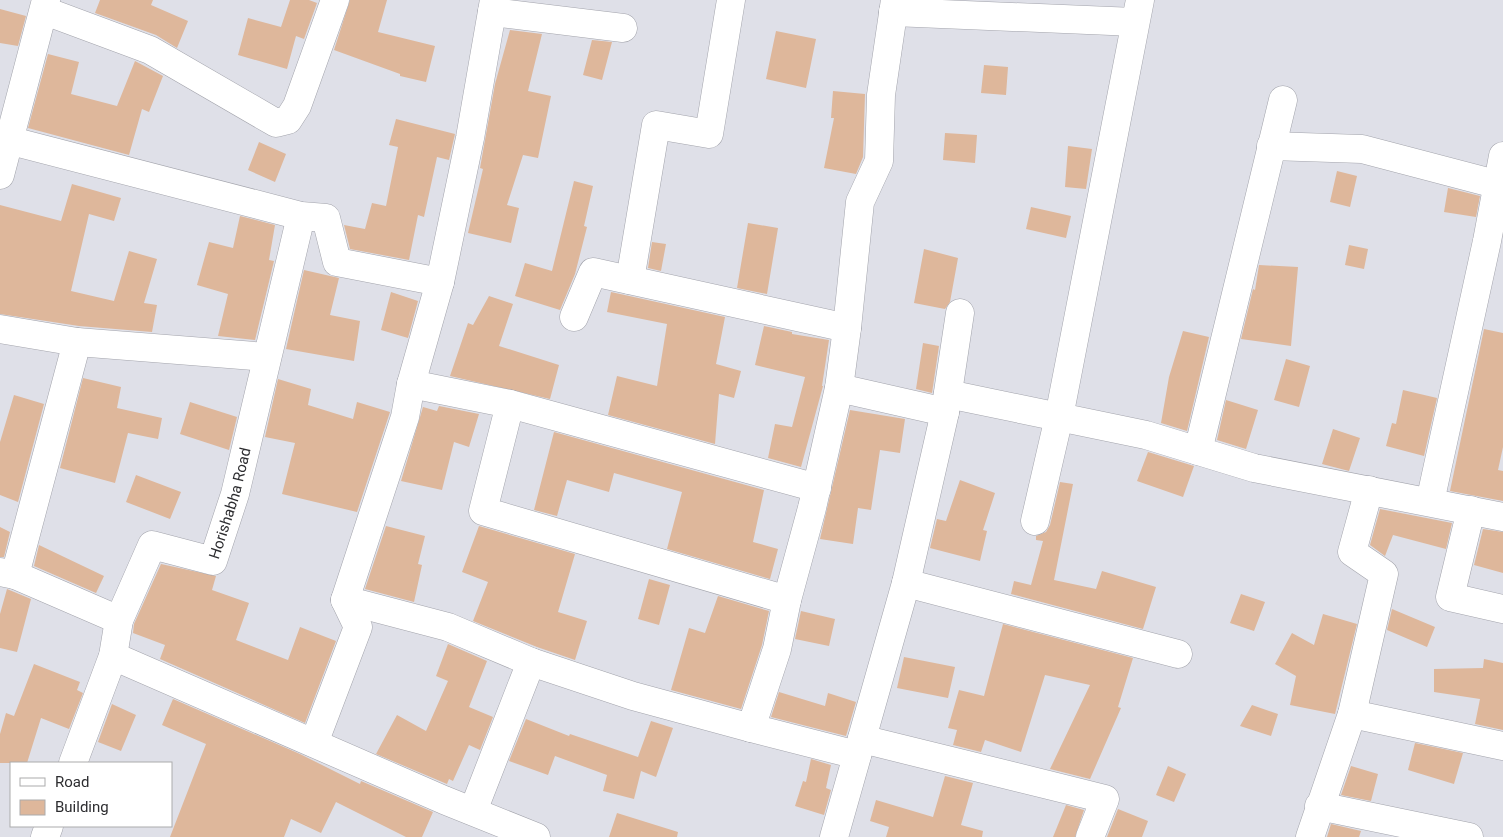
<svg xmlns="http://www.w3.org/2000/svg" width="1503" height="837" font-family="Roboto,sans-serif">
	<rect width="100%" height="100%" fill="#dfe0e8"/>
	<path fill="#deb79b" d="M 100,0 L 153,0 L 151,5 L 188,21 L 177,48 L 156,35 L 95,13 Z
		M 290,0 L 309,0 L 317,3 L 304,39 L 296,36 L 287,69 L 238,55 L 248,18 L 281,27 Z
		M 350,0 L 387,0 L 378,32 L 435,46 L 426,82 L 400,76 L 400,74 L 334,50 Z
		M 0,9 L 26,16 L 18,46 L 0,43 Z
		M 510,30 L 542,34 L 528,91 L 551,96 L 538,158 L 523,155 L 507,205 L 519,208 L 511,243 L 468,233 L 483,169 L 480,168 L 495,84 Z
		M 776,31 L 816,39 L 806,88 L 766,79 Z
		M 592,40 L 612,42 L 602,80 L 583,75 Z
		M 48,54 L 79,62 L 71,94 L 117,106 L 135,61 L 163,76 L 149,112 L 142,109 L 129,155 L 28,128 Z
		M 984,65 L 1008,67 L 1006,95 L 981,93 Z
		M 833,91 L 865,94 L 863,157 L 856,174 L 824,168 L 834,118 L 831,118 Z
		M 396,119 L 455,134 L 449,160 L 437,157 L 424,217 L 418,215 L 409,260 L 350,249 L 344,225 L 365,229 L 372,203 L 386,206 L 398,147 L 389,145 Z
		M 945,133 L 977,135 L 975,163 L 943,160 Z
		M 259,142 L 286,154 L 275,182 L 248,170 Z
		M 1068,146 L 1092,149 L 1086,189 L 1065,187 Z
		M 1337,171 L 1357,176 L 1350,207 L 1330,202 Z
		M 574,181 L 593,186 L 584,226 L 587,227 L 575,274 L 560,310 L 515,296 L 525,263 L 552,271 Z
		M 72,184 L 121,198 L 114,221 L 89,214 L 71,291 L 114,301 L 129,251 L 157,259 L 144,303 L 157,305 L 152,332 L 79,326 L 0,314 L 0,205 L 61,221 Z
		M 1448,188 L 1480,196 L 1476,217 L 1444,212 Z
		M 1031,207 L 1071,216 L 1066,238 L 1026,229 Z
		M 240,216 L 275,225 L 269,260 L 274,261 L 255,340 L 218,336 L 228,294 L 197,285 L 209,242 L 233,248 Z
		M 748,223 L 778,228 L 767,294 L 737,288 Z
		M 652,242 L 666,244 L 661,271 L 648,268 Z
		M 1349,245 L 1368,249 L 1364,269 L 1345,265 Z
		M 924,249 L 958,258 L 950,302 L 945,309 L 914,303 Z
		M 1259,265 L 1298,267 L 1291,346 L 1241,339 L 1253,289 L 1255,290 Z
		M 304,270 L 339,278 L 330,315 L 360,321 L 354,361 L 286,349 Z
		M 391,292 L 418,301 L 408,338 L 381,330 Z
		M 611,292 L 725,317 L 716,364 L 741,371 L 734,398 L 719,394 L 715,444 L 608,415 L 617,376 L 657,386 L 667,324 L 607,312 Z
		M 489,296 L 513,304 L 499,346 L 559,365 L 550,399 L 450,376 L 468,323 L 473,325 Z
		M 764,326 L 792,332 L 792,334 L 829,340 L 822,386 L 823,386 L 801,467 L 768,458 L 775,424 L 792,427 L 805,377 L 755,365 Z
		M 1484,329 L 1503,333 L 1503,447 L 1498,470 L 1503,471 L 1503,501 L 1450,491 Z
		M 1183,331 L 1209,337 L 1187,431 L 1161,423 L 1169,377 Z
		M 923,343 L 939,346 L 932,393 L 916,389 Z
		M 1286,359 L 1310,366 L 1299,407 L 1274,400 Z
		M 83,378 L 121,387 L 117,408 L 162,418 L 158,439 L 128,433 L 115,483 L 60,468 Z
		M 278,379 L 311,389 L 308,405 L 353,419 L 357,402 L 390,412 L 357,512 L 282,494 L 295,443 L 265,437 Z
		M 1403,390 L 1437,398 L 1424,456 L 1386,446 L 1392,423 L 1396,424 Z
		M 14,395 L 44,404 L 18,502 L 0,495 L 0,442 Z
		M 1226,400 L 1258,410 L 1246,449 L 1217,440 Z
		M 190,402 L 237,417 L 229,450 L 180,434 Z
		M 439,406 L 479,414 L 469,447 L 454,442 L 442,490 L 401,481 L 423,407 L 437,411 Z
		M 850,410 L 905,419 L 900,453 L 880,450 L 871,510 L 858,508 L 853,544 L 820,539 Z
		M 1333,429 L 1360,438 L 1349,471 L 1322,464 Z
		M 554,432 L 764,490 L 753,542 L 778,549 L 770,579 L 667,549 L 682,492 L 614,473 L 609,492 L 567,480 L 557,516 L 534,510 Z
		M 1148,452 L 1194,466 L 1183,497 L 1137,481 Z
		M 136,475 L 181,492 L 170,519 L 126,502 Z
		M 960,480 L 995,493 L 983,530 L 987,531 L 980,561 L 930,548 L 937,519 L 946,521 Z
		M 1060,482 L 1073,484 L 1054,580 L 1096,589 L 1102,571 L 1156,587 L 1143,629 L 1011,594 L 1014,581 L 1031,585 L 1043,541 L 1036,540 L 1036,536 L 1046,532 L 1050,525 Z
		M 1380,509 L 1452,523 L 1446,549 L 1393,535 L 1385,556 L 1370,545 Z
		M 386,526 L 425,536 L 418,564 L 422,565 L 414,602 L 365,589 Z
		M 479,526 L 575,554 L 558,612 L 587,621 L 575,660 L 537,647 L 473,621 L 488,582 L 462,572 Z
		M 0,527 L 10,532 L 4,557 L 0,557 Z
		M 1483,529 L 1503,532 L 1503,573 L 1474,565 Z
		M 39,545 L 104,576 L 96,593 L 34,566 Z
		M 161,564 L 216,576 L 212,590 L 249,603 L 236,640 L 288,660 L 300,627 L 336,641 L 305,723 L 160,659 L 165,645 L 133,633 L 134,624 Z
		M 649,579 L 670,585 L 659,625 L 638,619 Z
		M 7,589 L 31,599 L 17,652 L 0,648 L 0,614 Z
		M 1241,594 L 1265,602 L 1254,631 L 1230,623 Z
		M 718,596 L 769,611 L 762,645 L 741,709 L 671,690 L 689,628 L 705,633 Z
		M 1392,609 L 1435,627 L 1427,647 L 1387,630 Z
		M 801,611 L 835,619 L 829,646 L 795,639 Z
		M 1323,614 L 1357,624 L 1335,714 L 1290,705 L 1296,676 L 1275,664 L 1292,633 L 1314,645 Z
		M 1003,624 L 1133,658 L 1118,707 L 1121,708 L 1090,779 L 1050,769 L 1090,685 L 1045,675 L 1021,752 L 985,740 L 981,752 L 953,745 L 957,730 L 948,728 L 959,690 L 984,696 Z
		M 448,644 L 487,661 L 469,707 L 493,717 L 480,750 L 469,745 L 453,781 L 449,779 L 447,784 L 376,754 L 397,715 L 426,731 L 448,681 L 436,676 Z
		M 904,657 L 955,667 L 948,698 L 897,688 Z
		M 1484,659 L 1503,663 L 1503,730 L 1475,724 L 1480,699 L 1434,692 L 1434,669 L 1483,668 Z
		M 34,664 L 80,682 L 77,690 L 83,693 L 69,729 L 41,718 L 27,763 L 0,763 L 0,734 L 6,713 L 14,716 Z
		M 779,692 L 825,706 L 828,693 L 856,702 L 846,736 L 771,717 Z
		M 173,699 L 300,754 L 360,784 L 361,781 L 433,812 L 422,837 L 406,837 L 336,802 L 321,833 L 291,819 L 284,837 L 170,837 L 206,744 L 162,725 Z
		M 112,704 L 136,715 L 121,751 L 98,742 Z
		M 1252,705 L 1278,714 L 1271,736 L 1240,726 Z
		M 526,719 L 569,736 L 570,734 L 638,757 L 651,721 L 673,728 L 656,777 L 641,771 L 634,799 L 603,791 L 607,775 L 555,756 L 548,775 L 509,761 Z
		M 1415,743 L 1463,753 L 1454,784 L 1408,770 Z
		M 811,759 L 831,765 L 826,788 L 831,790 L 824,815 L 795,806 L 803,781 L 806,782 Z
		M 1168,766 L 1186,774 L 1174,802 L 1156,795 Z
		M 1351,766 L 1378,774 L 1371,801 L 1341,795 Z
		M 945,776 L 973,783 L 961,825 L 983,831 L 982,837 L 886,837 L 889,827 L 870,821 L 876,800 L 933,817 Z
		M 1066,805 L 1084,810 L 1075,837 L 1053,837 Z
		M 1118,809 L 1148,821 L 1142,837 L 1107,837 Z
		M 617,813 L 678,832 L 677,837 L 609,837 Z
		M 1331,824 L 1361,831 L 1359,837 L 1327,837 Z"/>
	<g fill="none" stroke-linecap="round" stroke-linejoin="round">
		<defs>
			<g id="minor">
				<path d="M 45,11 L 150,50 L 276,123 L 288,120 L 297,106 L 335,0"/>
				<path d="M 492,12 L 623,28"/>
				<path d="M 893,12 L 1135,22"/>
				<path d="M 0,138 L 301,216 L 326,218 L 337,262 L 440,282 L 470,138 L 494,0"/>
				<path d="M 1271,146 L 1362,149 L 1503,186"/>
				<path d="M 0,175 L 46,0"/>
				<path d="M 630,280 L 656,125 L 709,134 L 731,0"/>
				<path d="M 574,317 L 593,272 L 847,328"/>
				<path d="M 0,329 L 77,342 L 267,357"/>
				<path d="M 411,384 L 510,404 L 817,488"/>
				<path d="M 839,388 L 945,412"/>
				<path d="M 948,394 L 1146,435 L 1254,468 L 1503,517"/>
				<path d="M 510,404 L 483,511 L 787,600"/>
				<path d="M 1198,451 L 1283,100"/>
				<path d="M 1430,502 L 1487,241 L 1503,156"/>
				<path d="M 1471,510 L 1450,597 L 1503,609"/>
				<path d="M 1035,521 L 1059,417 L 1140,0"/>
				<path d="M 0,572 L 15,575 L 77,342"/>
				<path d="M 15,575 L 119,620"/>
				<path d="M 906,583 L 1178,654"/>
				<path d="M 345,600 L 448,627 L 531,662"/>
				<path d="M 113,656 L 444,800 L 536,837"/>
				<path d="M 1352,714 L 1503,746"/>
				<path d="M 862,739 L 1105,799 L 1090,837"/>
				<path d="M 314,743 L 358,627 L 345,600 L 405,417 L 411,384 L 440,282"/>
				<path d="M 857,755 L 751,728 L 777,649 L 787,600 L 812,508 L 839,388 L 847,328 L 860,202 L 879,161 L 881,95 L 895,0"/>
				<path id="s1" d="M 73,763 L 113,656 L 119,620 L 152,545 L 213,561 L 235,494 L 301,216"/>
				<path d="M 1319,806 L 1469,837"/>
				<path d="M 473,811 L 531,662 L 633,696 L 751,728"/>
				<path d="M 45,837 L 49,826"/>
				<path d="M 834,837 L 906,583 L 945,412 L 960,313"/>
				<path d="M 1310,837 L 1352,714 L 1384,574 L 1352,552 L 1369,490"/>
			</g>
		</defs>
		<use href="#minor" stroke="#a3a4ac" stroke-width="29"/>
		<use href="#minor" stroke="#fff" stroke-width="28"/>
	</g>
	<g text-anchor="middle" stroke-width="5" stroke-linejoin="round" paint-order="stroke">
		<g font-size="15" fill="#2d2d30" stroke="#fff">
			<text dy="5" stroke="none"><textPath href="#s1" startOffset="356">Horishabha Road</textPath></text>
		</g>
	</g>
	<rect x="10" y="762" width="162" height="65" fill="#ffffff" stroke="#ababac"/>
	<rect x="20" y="778" width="25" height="8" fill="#ffffff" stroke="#ababac"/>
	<text x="55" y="787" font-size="15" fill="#2d2d30">Road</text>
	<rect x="20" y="800" width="25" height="15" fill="#deb79b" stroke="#ababac"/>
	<text x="55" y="812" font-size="15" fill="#2d2d30">Building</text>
</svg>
